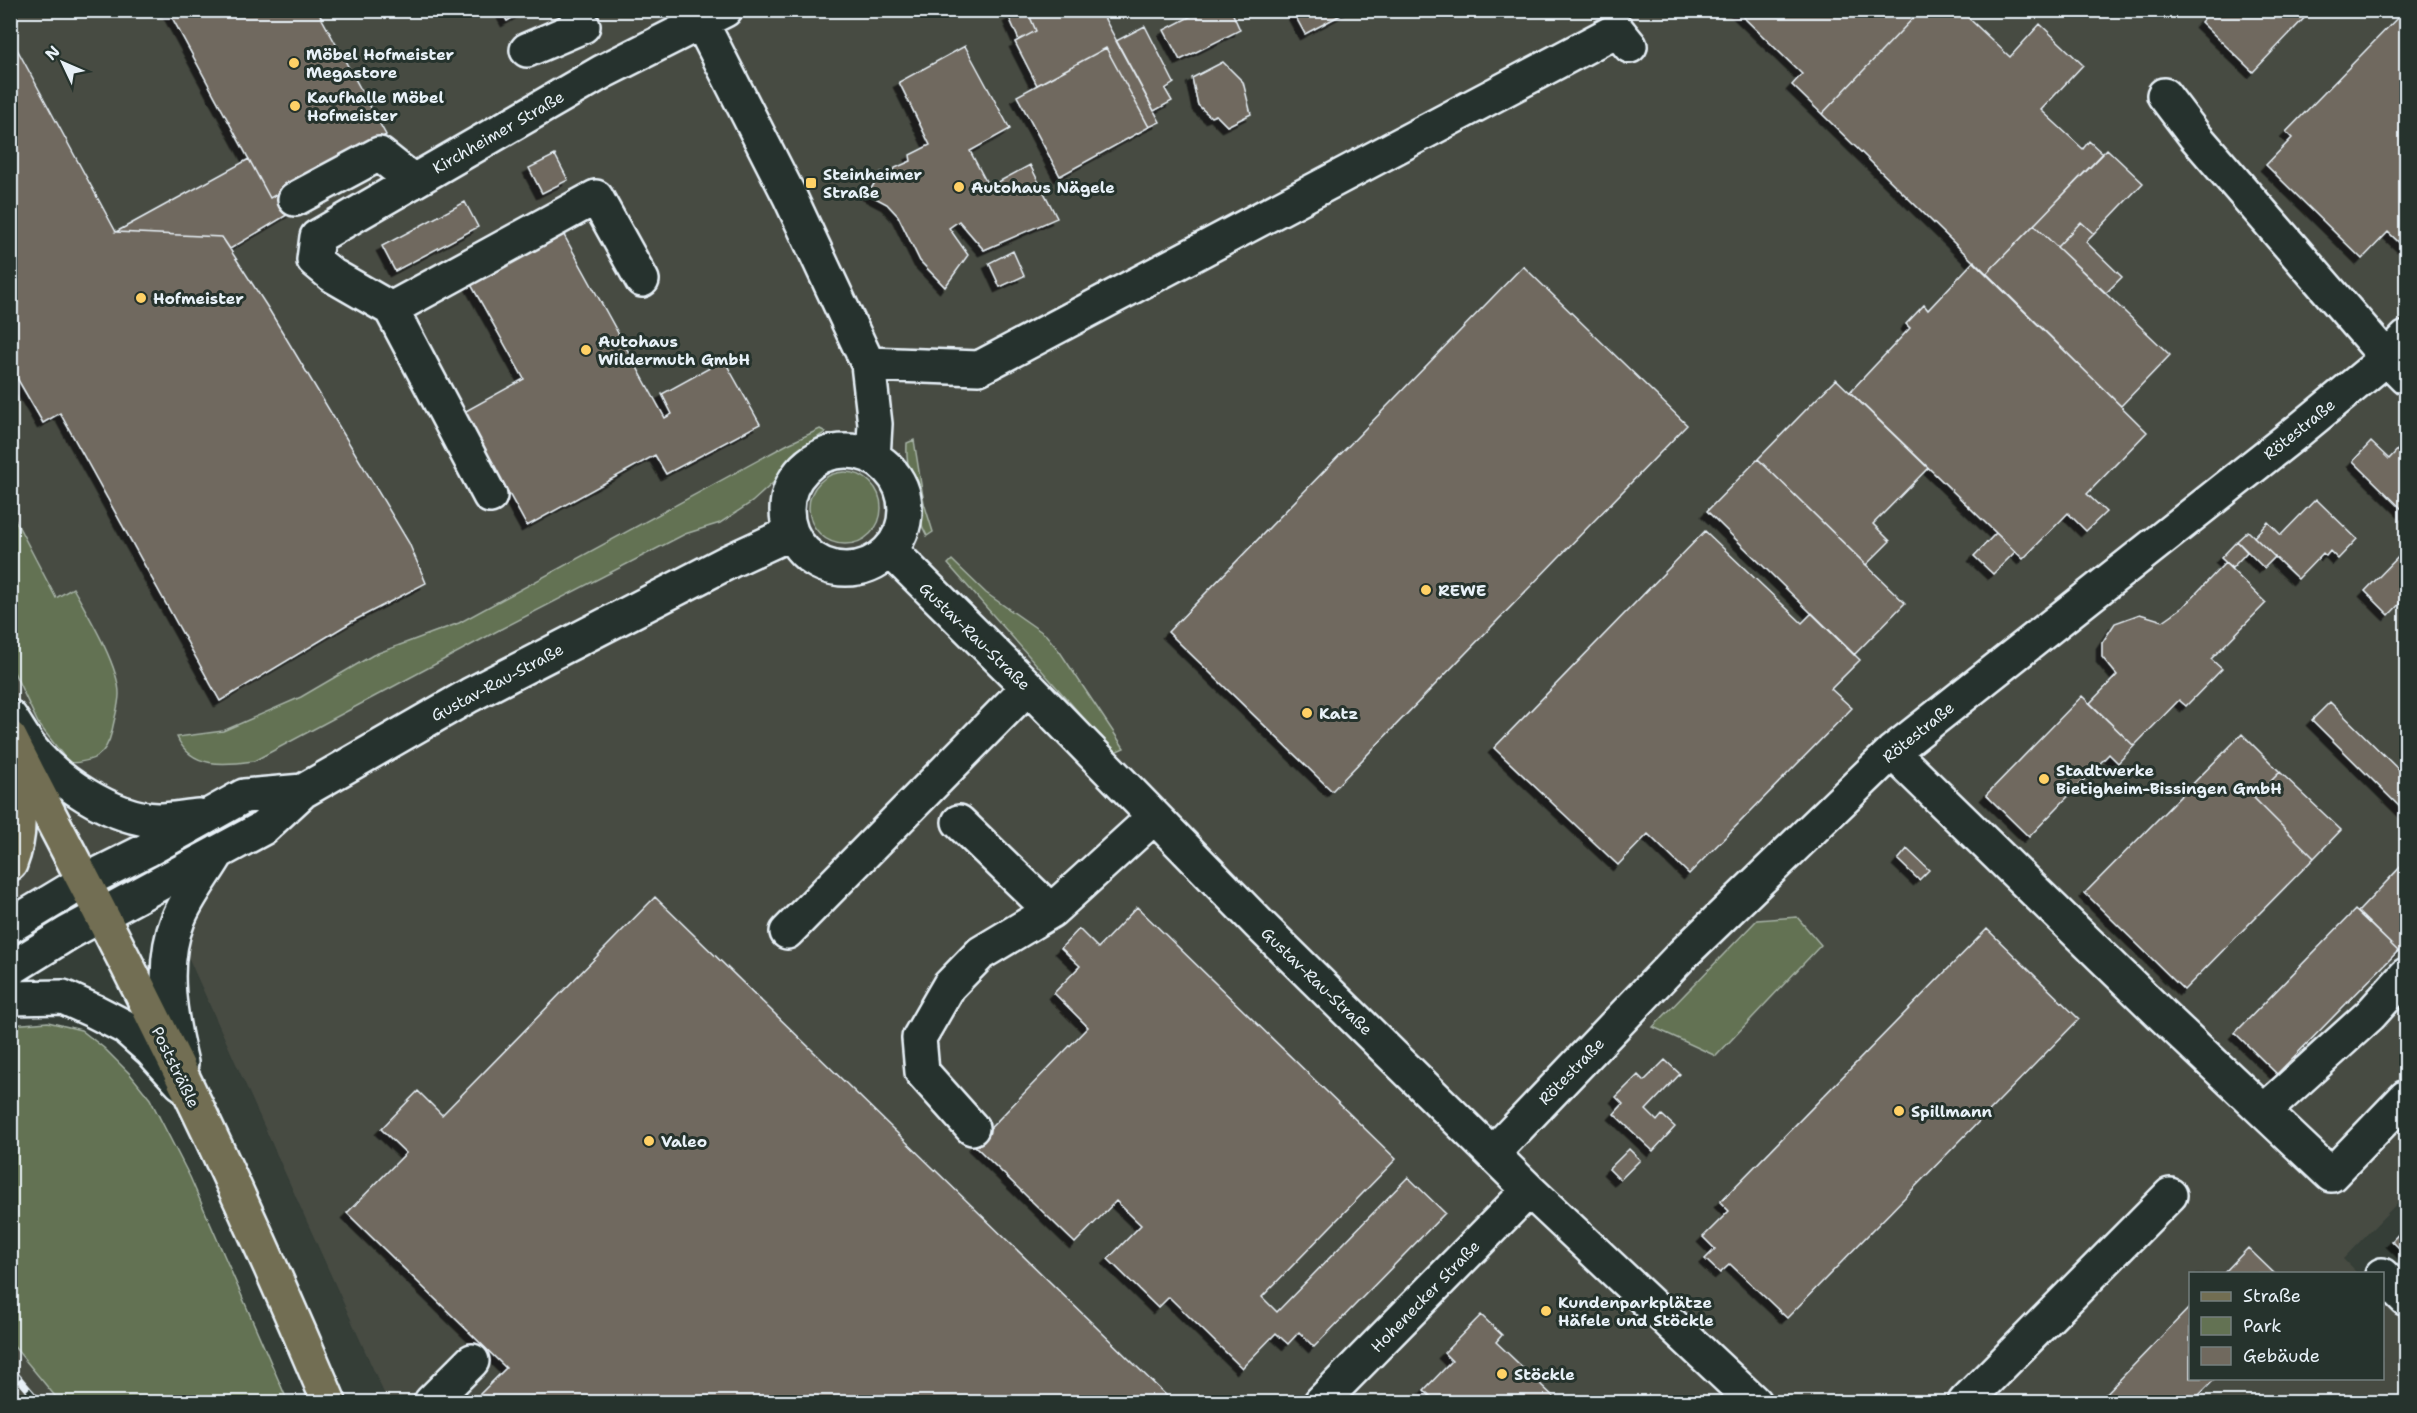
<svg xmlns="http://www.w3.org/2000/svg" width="2417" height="1413" font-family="'Shantell Sans',sans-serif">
	<defs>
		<filter id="shadow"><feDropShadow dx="-5.5" dy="5.5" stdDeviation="0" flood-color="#0009"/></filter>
	</defs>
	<rect width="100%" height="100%" fill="#353e37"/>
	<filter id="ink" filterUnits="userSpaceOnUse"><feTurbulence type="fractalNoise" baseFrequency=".0167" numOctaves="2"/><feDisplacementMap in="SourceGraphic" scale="12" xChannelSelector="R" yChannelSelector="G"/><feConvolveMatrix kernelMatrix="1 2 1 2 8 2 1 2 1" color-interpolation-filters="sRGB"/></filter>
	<g filter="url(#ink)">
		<path fill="#474b43" d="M 11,11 L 2406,11 L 2406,1194 L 2343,1259 L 2357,1273 L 2190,1274 L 2190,1378 L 2382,1378 L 2383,1299 L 2406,1323 L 2406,1402 L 388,1402 L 155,883 L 11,991 Z
			M 11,1343 L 60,1402 L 11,1402 Z"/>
		<path fill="#637253" stroke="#a6b2a6" stroke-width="1.5" d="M 820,429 L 826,432 L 796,451 L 774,482 L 752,502 L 720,523 L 685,534 L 501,629 L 254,761 C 225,765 191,769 177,737 L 223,731 L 301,697 L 373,655 L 459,623 L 788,444 Z
			M 914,440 L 924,503 L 933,532 L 927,536 C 916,517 919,504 914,485 C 909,467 906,463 907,443 Z
			M809 508a36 36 0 1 1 72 0a36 36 0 1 1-72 0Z
			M 11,512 L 56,598 L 73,588 C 87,613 119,666 119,694 C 119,706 114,719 112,731 C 106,756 94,762 69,763 L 38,723 L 11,666 Z
			M 952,560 L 986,593 L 1046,635 L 1060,652 L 1124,748 L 1115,752 L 1110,748 L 948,564 Z
			M 1797,917 L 1821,945 L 1716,1056 L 1653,1027 L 1757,920 Z
			M 48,1022 L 81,1030 L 104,1048 L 130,1074 L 150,1099 L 190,1177 L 288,1402 L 60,1402 L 11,1343 L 11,1025 Z"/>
		<path fill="#70695e" stroke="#e8f1f8" stroke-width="1.5" filter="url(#shadow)" d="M 168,10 L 317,10 L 386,135 L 270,198 Z
			M 501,10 L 526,10 L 507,21 Z
			M 1022,10 L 1027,10 L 1036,31 L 1019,40 L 1009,17 Z
			M 1027,10 L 1100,10 L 1160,122 L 1149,127 L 1106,48 L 1037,85 L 1015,42 L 1036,31 Z
			M 1203,10 L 1231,10 L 1240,30 L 1180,60 L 1164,30 Z
			M 1292,10 L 1350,10 L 1305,34 Z
			M 1736,10 L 1921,10 L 1822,114 L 1792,85 L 1802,74 Z
			M 1921,10 L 1960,10 L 2010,57 L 2040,24 L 2083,65 L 2041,110 L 2083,149 L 2089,141 L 2103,154 L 1986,274 L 1822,114 Z
			M 2212,10 L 2312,10 L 2253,72 L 2201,22 Z
			M 2405,10 L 2406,244 L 2404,247 L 2388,232 L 2362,259 L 2266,165 L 2292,138 L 2286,132 Z
			M 1145,26 L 1174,83 L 1165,89 L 1172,101 L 1154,111 L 1116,41 Z
			M 10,36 L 116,232 L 222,237 L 268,308 L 409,543 L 426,583 L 353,621 L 220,701 L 60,413 L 43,423 L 10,366 Z
			M 965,46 L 1010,129 L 970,151 L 989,187 L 1030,165 L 1057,218 L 984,250 L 959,221 L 949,228 L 968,255 L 945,287 L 920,261 L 898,216 L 887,204 L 868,194 L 881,172 L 892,177 L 895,168 L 911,161 L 910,155 L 930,145 L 899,82 Z
			M 1106,48 L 1149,127 L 1060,176 L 1017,96 Z
			M 1223,62 L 1243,82 L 1251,114 L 1227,126 L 1216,115 L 1211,117 L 1198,105 L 1192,78 Z
			M 2107,149 L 2143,183 L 2094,234 L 2081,222 L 2057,247 L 2034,225 Z
			M 555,155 L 568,180 L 542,193 L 529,168 Z
			M 249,159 L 270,198 L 288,188 L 300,207 L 230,249 L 222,237 L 116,232 Z
			M 465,202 L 478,227 L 395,271 L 382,246 Z
			M 2081,222 L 2094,234 L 2086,242 L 2122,277 L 2106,293 L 2057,247 Z
			M 2034,225 L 2170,355 L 2121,406 L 1986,274 Z
			M 560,228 L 665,418 L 672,414 L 662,394 L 724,360 L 760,424 L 666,474 L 655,455 L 527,526 L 464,412 L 524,379 L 468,279 Z
			M 1013,251 L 1024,276 L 1000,287 L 989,263 Z
			M 1974,261 L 2147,432 L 2087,494 L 2106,512 L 2086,531 L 2068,513 L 2023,559 L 1850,392 L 1910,328 L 1906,324 L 1924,305 L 1928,310 Z
			M 1523,266 L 1687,425 L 1332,791 L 1168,632 Z
			M 1836,379 L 1928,468 L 1873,524 L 1890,541 L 1866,565 L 1758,459 Z
			M 2371,442 L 2389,459 L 2404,443 L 2406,445 L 2406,513 L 2353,461 Z
			M 1758,459 L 1905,603 L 1854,655 L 1707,511 Z
			M 2316,499 L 2357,539 L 2338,559 L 2330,551 L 2326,556 L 2323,553 L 2298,579 L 2254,537 L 2268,522 L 2281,535 Z
			M 1705,531 L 1802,623 L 1812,613 L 1860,660 L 1831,689 L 1852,708 L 1689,874 L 1648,834 L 1618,865 L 1494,748 Z
			M 2248,531 L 2275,557 L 2264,568 L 2237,541 Z
			M 1996,533 L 2015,552 L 1993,574 L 1974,556 Z
			M 2237,541 L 2247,552 L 2232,568 L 2221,558 Z
			M 2406,549 L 2406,597 L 2389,615 L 2365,591 Z
			M 2225,563 L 2266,603 L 2211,659 L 2222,669 L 2186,706 L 2179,700 L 2134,746 L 2090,703 L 2117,675 L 2102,657 L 2102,643 L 2115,623 L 2140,614 L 2163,621 L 2183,607 Z
			M 2082,696 L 2134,746 L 2118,763 L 2109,754 L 2029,837 L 1986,795 Z
			M 2330,702 L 2406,777 L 2406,813 L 2312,720 Z
			M 2242,734 L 2280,772 L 2254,798 L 2314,858 L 2184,990 L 2085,893 Z
			M 2280,772 L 2341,830 L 2314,858 L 2254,798 Z
			M 1907,849 L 1929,870 L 1919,880 L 1898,860 Z
			M 2406,861 L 2406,944 L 2399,952 L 2358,912 Z
			M 655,897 L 1173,1402 L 472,1402 L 506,1368 L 347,1213 L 406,1153 L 381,1129 L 418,1091 L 442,1115 Z
			M 1137,907 L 1396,1159 L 1262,1297 L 1277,1312 L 1408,1177 L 1445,1213 L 1314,1347 L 1299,1332 L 1288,1344 L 1276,1333 L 1242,1368 L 1169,1297 L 1158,1308 L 1108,1259 L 1141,1225 L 1116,1201 L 1075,1243 L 974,1145 L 1088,1027 L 1054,993 L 1080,966 L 1061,948 L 1079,929 L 1098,948 Z
			M 2355,910 L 2398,951 L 2277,1074 L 2235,1033 Z
			M 1987,929 L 2079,1019 L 1787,1318 L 1730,1264 L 1720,1273 L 1705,1259 L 1715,1249 L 1703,1237 L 1729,1211 L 1720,1202 Z
			M 1665,1060 L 1680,1074 L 1646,1110 L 1657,1121 L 1662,1115 L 1675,1127 L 1653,1151 L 1614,1114 L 1623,1104 L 1616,1097 L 1638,1075 L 1644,1081 Z
			M 1629,1149 L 1640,1160 L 1620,1180 L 1609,1169 Z
			M 2406,1226 L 2406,1255 L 2392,1241 Z
			M 2248,1248 L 2275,1274 L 2223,1274 Z
			M 2190,1307 L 2190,1378 L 2216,1378 L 2192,1402 L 2098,1402 Z
			M 1481,1315 L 1502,1335 L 1496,1342 L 1559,1402 L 1430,1402 L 1433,1399 L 1424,1390 L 1452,1361 L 1444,1353 Z"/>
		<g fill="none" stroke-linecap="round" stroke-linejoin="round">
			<defs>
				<path id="minor" d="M 695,10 L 790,197 L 868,364 L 875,424 L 873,458
					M 527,50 L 583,26 L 576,10
					M 2164,95 L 2195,136 L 2387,358 L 2406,377
					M 295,199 L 379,154 L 413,181
					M 391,309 L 332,275 L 314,260 L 317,237 L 602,72 L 725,10
					M 868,364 L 979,368 L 1617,30 L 1630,46
					M787 510a59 59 0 1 1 118 0a59 59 0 1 1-118 0Z
					M 490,496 L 391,309 L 596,197 L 642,280
					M 890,550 L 1028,687 L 1259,924 L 1529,1190 L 1754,1402
					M 10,717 C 16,726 22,736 28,745 C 54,780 113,819 158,820 C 171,820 186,817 199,816
					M 1892,752 L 2164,1017 L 2331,1175 L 2406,1097
					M 959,822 L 1051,911 L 1154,817
					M 10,926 L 83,882 L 147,850 L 244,796 L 303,791
					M 787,932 L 1028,687
					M 10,969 L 68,933 L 263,828 L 303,791 L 470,695 L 730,561 L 791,533
					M 10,998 L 63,997 L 94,1011 L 125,1027 L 151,1050 L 181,1083
					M 181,1063 C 170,1018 160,964 178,920 C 186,898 206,873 218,852
					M 2264,1111 L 2370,1015 L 2406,975
					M 972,1128 L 922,1072 L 919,1038 L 949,986 L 981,953 L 1051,911
					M 1493,1153 L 1683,954 L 1892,752 L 2297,432 L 2387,358 L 2406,338
					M 2382,1275 L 2406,1299
					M 431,1402 L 472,1361
					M 1321,1402 L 1529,1190
					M 1965,1402 L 2170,1195"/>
				<path id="major" d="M 10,738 C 40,798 72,857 102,916 C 184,1074 260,1238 329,1402
					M 10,784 C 21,810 20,838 10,864"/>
			</defs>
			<use href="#minor" stroke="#e8f1f8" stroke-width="38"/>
			<use href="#major" stroke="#e8f1f8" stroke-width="38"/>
			<use href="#minor" stroke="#26332d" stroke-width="33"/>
			<use href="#major" stroke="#726e52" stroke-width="33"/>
			<defs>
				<path id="rail" d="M 10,1368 L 39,1402
					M 10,1396 L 16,1402"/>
			</defs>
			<use href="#rail" stroke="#e8f1f8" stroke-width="7"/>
			<use href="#rail" stroke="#26332d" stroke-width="4.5" stroke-dasharray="14" stroke-linecap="butt"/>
		</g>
	</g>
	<g fill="#ffd166" stroke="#26332d" stroke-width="2">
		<circle cx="294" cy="63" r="6"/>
		<circle cx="295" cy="106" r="6"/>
		<rect x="805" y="177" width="12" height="12" rx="3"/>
		<circle cx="959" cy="187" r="6"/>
		<circle cx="141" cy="298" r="6"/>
		<circle cx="586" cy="350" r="6"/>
		<circle cx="1426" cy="590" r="6"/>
		<circle cx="1307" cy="713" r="6"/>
		<circle cx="2044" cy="779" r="6"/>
		<circle cx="1899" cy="1111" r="6"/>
		<circle cx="649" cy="1141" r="6"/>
		<circle cx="1546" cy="1311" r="6"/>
		<circle cx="1502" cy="1374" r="6"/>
	</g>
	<g text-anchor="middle" stroke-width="6" stroke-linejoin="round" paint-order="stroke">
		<g font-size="16" font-weight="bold" fill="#e8f1f8" stroke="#26332d" text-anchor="start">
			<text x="306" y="60">Möbel Hofmeister<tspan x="306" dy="18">Megastore</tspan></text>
			<text x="307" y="103">Kaufhalle Möbel<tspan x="307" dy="18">Hofmeister</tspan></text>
			<text x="823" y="180">Steinheimer<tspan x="823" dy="18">Straße</tspan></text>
			<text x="971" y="193">Autohaus Nägele</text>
			<text x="153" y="304">Hofmeister</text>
			<text x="598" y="347">Autohaus<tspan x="598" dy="18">Wildermuth GmbH</tspan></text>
			<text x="1438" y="596">REWE</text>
			<text x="1319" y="719">Katz</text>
			<text x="2056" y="776">Stadtwerke<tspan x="2056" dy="18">Bietigheim-Bissingen GmbH</tspan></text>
			<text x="1911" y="1117">Spillmann</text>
			<text x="661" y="1147">Valeo</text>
			<text x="1558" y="1308">Kundenparkplätze<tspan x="1558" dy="18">Häfele und Stöckle</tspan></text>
			<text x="1514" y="1380">Stöckle</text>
		</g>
		<g font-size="16" fill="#e8f1f8" stroke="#26332d">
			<text transform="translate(498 132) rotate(-30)" y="6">Kirchheimer Straße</text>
			<text transform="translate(2299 429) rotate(-39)" y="6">Rötestraße</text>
			<text transform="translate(975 636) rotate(44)" y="6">Gustav-Rau-Straße</text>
			<text transform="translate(497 682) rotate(-28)" y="6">Gustav-Rau-Straße</text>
			<text transform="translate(1918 732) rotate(-39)" y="6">Rötestraße</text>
			<text transform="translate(1317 981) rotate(44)" y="6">Gustav-Rau-Straße</text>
			<text transform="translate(176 1067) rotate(64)" y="6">Poststräßle</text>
			<text transform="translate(1571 1071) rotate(-46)" y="6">Rötestraße</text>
			<text transform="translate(1425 1296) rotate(-46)" y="6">Hohenecker Straße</text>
		</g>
	</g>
	<rect width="2417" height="1413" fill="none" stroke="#26332d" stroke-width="36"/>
	<rect x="18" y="18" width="2381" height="1377" fill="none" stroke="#e8f1f8" stroke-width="2" filter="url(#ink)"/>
	<rect x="2189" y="1272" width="195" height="108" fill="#26332d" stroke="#747f7e" stroke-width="1.5"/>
	<rect x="2201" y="1292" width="30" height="9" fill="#726e52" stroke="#747f7e" stroke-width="1.5"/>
	<text x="2243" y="1302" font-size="18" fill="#e8f1f8">Straße</text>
	<rect x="2201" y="1317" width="30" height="18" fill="#637253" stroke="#747f7e" stroke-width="1.5"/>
	<text x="2243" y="1332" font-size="18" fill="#e8f1f8">Park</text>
	<rect x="2201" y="1347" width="30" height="18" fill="#70695e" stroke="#747f7e" stroke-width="1.5"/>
	<text x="2243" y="1362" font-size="18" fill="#e8f1f8">Gebäude</text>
	<g transform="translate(63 63) rotate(314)" stroke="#26332d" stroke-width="4.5" paint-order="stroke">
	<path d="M0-4.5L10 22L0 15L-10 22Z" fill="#e8f1f8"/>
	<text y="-9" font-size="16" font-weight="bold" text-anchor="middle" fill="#e8f1f8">N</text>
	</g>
</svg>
